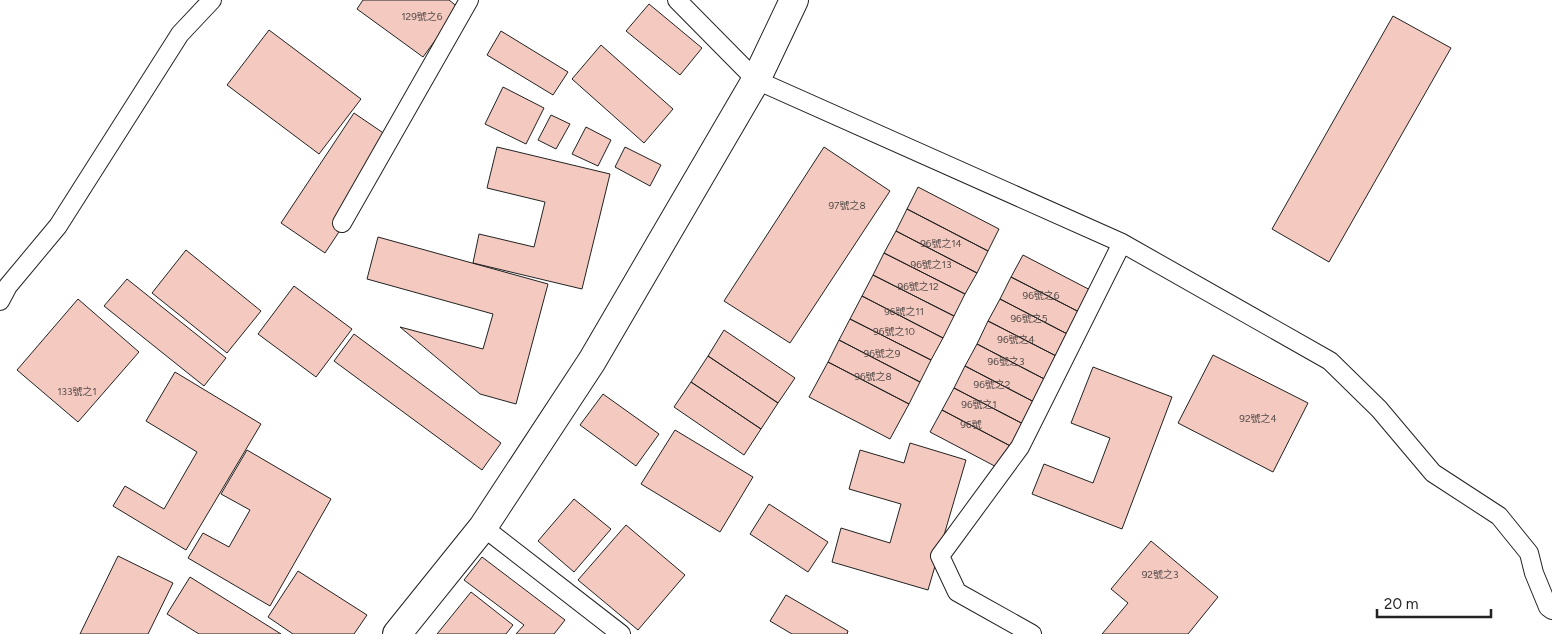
<svg xmlns="http://www.w3.org/2000/svg" width="1552" height="634" font-family="Figtree,'Noto Sans TC',sans-serif">
	<rect width="100%" height="100%" fill="#fff"/>
	<path fill="#f3c9c0" stroke="#222" d="M 363,0 L 449,0 L 459,8 L 423,57 L 357,9 Z
		M 649,4 L 702,48 L 680,75 L 626,31 Z
		M 1393,16 L 1451,48 L 1329,262 L 1272,229 Z
		M 269,30 L 361,99 L 319,154 L 227,85 Z
		M 501,31 L 568,72 L 553,95 L 487,55 Z
		M 601,45 L 673,109 L 644,143 L 572,79 Z
		M 503,87 L 544,108 L 526,144 L 485,124 Z
		M 354,113 L 398,143 L 325,253 L 281,223 Z
		M 551,115 L 570,124 L 556,149 L 538,140 Z
		M 586,127 L 611,140 L 598,166 L 572,154 Z
		M 497,147 L 610,174 L 582,289 L 473,263 L 479,234 L 534,247 L 545,202 L 487,188 Z
		M 625,147 L 661,165 L 650,186 L 615,167 Z
		M 824,147 L 890,191 L 790,343 L 724,301 Z
		M 918,187 L 999,229 L 988,251 L 907,209 Z
		M 907,209 L 988,251 L 977,273 L 896,231 Z
		M 896,231 L 977,273 L 965,294 L 884,253 Z
		M 378,237 L 548,284 L 516,404 L 480,394 L 400,327 L 483,349 L 493,314 L 367,279 Z
		M 186,250 L 261,311 L 227,353 L 152,293 Z
		M 884,253 L 965,294 L 954,316 L 873,275 Z
		M 1023,255 L 1098,294 L 1087,316 L 1011,277 Z
		M 873,275 L 954,316 L 943,338 L 862,296 Z
		M 1011,277 L 1087,316 L 1075,338 L 1000,299 Z
		M 127,279 L 226,358 L 204,386 L 104,306 Z
		M 294,286 L 352,329 L 316,377 L 258,334 Z
		M 862,296 L 943,338 L 931,360 L 850,319 Z
		M 78,299 L 139,352 L 78,422 L 17,370 Z
		M 1000,299 L 1075,338 L 1064,360 L 988,321 Z
		M 850,319 L 931,360 L 920,382 L 839,340 Z
		M 988,321 L 1064,360 L 1052,383 L 977,344 Z
		M 724,330 L 795,378 L 778,403 L 708,356 Z
		M 354,334 L 501,443 L 482,470 L 334,361 Z
		M 839,340 L 920,382 L 909,404 L 828,362 Z
		M 977,344 L 1052,383 L 1040,405 L 965,366 Z
		M 1213,355 L 1308,403 L 1273,472 L 1178,423 Z
		M 708,356 L 778,403 L 761,429 L 691,382 Z
		M 828,362 L 909,404 L 890,439 L 809,397 Z
		M 965,366 L 1040,405 L 1029,427 L 954,388 Z
		M 1093,367 L 1172,397 L 1122,529 L 1032,494 L 1044,464 L 1093,483 L 1110,438 L 1071,423 Z
		M 175,372 L 261,424 L 186,550 L 113,506 L 125,486 L 164,509 L 197,452 L 146,421 Z
		M 691,382 L 761,429 L 744,455 L 674,407 Z
		M 954,388 L 1029,427 L 1018,450 L 942,410 Z
		M 603,394 L 659,434 L 636,466 L 580,425 Z
		M 942,410 L 1018,450 L 1006,472 L 930,432 Z
		M 675,430 L 753,477 L 720,532 L 641,484 Z
		M 910,443 L 966,460 L 928,590 L 832,562 L 841,528 L 890,543 L 901,504 L 849,489 L 860,450 L 904,463 Z
		M 247,450 L 331,499 L 270,606 L 188,558 L 203,533 L 229,547 L 250,510 L 221,494 Z
		M 574,499 L 611,529 L 574,572 L 538,541 Z
		M 769,504 L 828,542 L 808,572 L 750,534 Z
		M 626,525 L 685,575 L 638,630 L 578,580 Z
		M 1151,541 L 1218,597 L 1188,634 L 1102,634 L 1128,603 L 1111,589 Z
		M 118,556 L 173,583 L 148,634 L 80,634 Z
		M 482,557 L 565,620 L 554,634 L 516,634 L 524,625 L 464,580 Z
		M 298,571 L 367,615 L 354,634 L 293,634 L 268,617 Z
		M 190,577 L 281,634 L 199,634 L 167,614 Z
		M 471,592 L 513,625 L 506,634 L 437,634 Z
		M 786,595 L 848,631 L 847,634 L 792,634 L 770,621 Z"/>
	<g fill="none" stroke-linecap="round" stroke-linejoin="round">
		<defs>
			<path id="service" d="M 677,0 L 756,80 L 1122,243 L 1330,361 L 1379,409 L 1433,473 L 1499,516 L 1529,553 L 1534,573 L 1548,607 L 1552,610
				M 342,223 L 469,0
				M 0,301 L 8,286 L 58,226 L 180,34 L 212,0
				M 483,527 L 621,634
				M 1032,634 L 957,592 L 940,556 L 1020,447 L 1122,243"/>
			<path id="tertiary" d="M 397,634 L 483,527 L 592,361 L 756,80 L 794,0"/>
		</defs>
		<use href="#service" stroke="#222" stroke-width="20"/>
		<use href="#tertiary" stroke="#222" stroke-width="30"/>
		<use href="#service" stroke="#fff" stroke-width="18"/>
		<use href="#tertiary" stroke="#fff" stroke-width="28"/>
	</g>
	<g text-anchor="middle" stroke-width="4" stroke-linejoin="round" paint-order="stroke">
		<g font-size="10" fill="#564c4a">
			<text x="422" y="20">129號之6</text>
			<text x="847" y="209">97號之8</text>
			<text x="941" y="247">96號之14</text>
			<text x="931" y="268">96號之13</text>
			<text x="918" y="290">96號之12</text>
			<text x="1041" y="299">96號之6</text>
			<text x="904" y="315">96號之11</text>
			<text x="1029" y="322">96號之5</text>
			<text x="894" y="335">96號之10</text>
			<text x="1016" y="343">96號之4</text>
			<text x="882" y="357">96號之9</text>
			<text x="1006" y="365">96號之3</text>
			<text x="873" y="380">96號之8</text>
			<text x="992" y="388">96號之2</text>
			<text x="77" y="395">133號之1</text>
			<text x="979" y="408">96號之1</text>
			<text x="1258" y="422">92號之4</text>
			<text x="971" y="428">96號</text>
			<text x="1160" y="578">92號之3</text>
		</g>
	</g>
	<path d="M1377 609v8h114v-8" fill="none" stroke="#222222" stroke-width="2.5"/>
	<text x="1384" y="609" font-size="15" fill="#222222" stroke="#ffffff" stroke-width="4" paint-order="stroke">20 m</text>
</svg>
